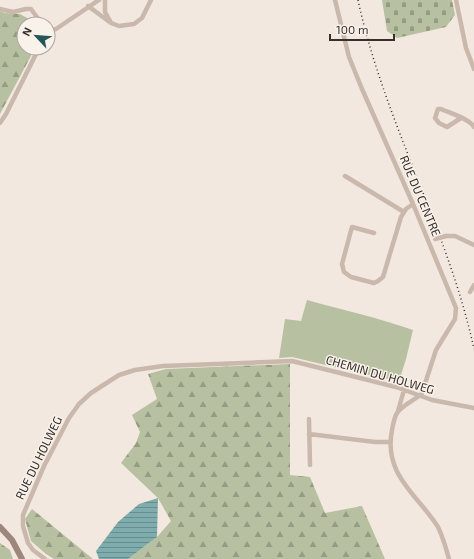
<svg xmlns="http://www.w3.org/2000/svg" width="474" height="559" font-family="'Exo 2',sans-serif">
	<defs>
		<pattern id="forest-firs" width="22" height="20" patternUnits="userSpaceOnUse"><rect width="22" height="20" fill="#b7c0a0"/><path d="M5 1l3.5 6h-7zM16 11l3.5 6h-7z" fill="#969c83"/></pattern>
		<pattern id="cemetery-stones" width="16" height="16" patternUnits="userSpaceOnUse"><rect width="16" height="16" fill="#b7c0a0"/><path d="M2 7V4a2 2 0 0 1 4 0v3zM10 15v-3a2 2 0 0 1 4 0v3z" fill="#969c83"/></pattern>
		<pattern id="water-rules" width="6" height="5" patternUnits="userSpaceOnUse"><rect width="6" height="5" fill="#7fadad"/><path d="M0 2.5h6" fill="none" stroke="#698d8d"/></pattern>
	</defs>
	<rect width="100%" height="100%" fill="#f2e8df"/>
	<path fill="#b7c0a0" d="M 307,300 C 343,310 379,318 413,330 L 406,359 L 399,381 L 363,374 L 292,357 L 279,358 L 285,319 L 301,321 Z"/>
	<path fill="url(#forest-firs)" d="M 0,11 L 5,13 L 20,14 L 38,24 L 24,24 L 24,48 L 33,48 L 32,54 L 0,114 Z
		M 290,364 L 290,475 L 310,477 L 325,513 L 362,506 L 385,559 L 128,559 L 157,537 L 171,521 L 158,498 L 121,463 L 136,443 L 140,432 L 132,415 L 157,399 L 148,374 L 166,369 Z
		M 32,509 L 93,559 L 54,559 L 46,554 L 31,541 L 25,519 Z
		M 0,543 L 10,550 L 13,559 L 0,559 Z"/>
	<path fill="url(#cemetery-stones)" d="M 382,0 L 452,0 L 455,15 L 446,27 L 397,38 L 387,31 Z"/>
	<path fill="url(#water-rules)" d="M 158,498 L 157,537 L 128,559 L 99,559 L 96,551 L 118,522 L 139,504 Z"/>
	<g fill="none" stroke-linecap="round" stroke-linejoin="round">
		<path stroke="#c9b8ab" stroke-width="4.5" d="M 105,0 L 105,12 L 110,21
			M 335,0 L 349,57 L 362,89 L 413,204 L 456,308 L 455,319 L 436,350 L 421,396
			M 456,0 L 466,48 L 474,69
			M 88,6 L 111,23 L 119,26 L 134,24 L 142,18 L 151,0
			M 0,9 L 13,12 L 26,9 L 31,9 L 42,24
			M 50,31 L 56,29 L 99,0
			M 48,37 L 51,34 L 50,31
			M 461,118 L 447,127 L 439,123 L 435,118 L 438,109 L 441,109 C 450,113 470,119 474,127
			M 0,123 L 6,114 L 39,48
			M 345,176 L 404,212
			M 374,233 L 352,227 L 342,264 L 344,272 L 351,277 L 374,283 L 378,281 L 383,277 L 401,217 L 406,209 L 413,204
			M 446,236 L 455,236 L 474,245
			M 470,292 L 474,285
			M 419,396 C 412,401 402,406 397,413 C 394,418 393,425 392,430 C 383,475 418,495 438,527 C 443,537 446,548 449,559
			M 398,411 L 404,390
			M 309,419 L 310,465
			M 309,434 L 375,442 L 390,442
			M 45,559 L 33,550 L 28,543 L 23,526 L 23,515 L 44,466 L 69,418 L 79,404 L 91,393 L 119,375 L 135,370 L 163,366 L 292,361 L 396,387 L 432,400 L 474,408"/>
		<path stroke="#9d877d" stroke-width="6" d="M 0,527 L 12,540 L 22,559"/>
		<path stroke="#382e2a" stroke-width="1.5" stroke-dasharray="1 3" stroke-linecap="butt" d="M 358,0 C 384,121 448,229 474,349"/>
		<path stroke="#c9b8ab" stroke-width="4.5" d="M 435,239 L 446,236"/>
	</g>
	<g text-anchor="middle" stroke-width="3" stroke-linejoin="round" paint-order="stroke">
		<g font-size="12" fill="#382e2a" stroke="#f9f2eb">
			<text transform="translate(420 196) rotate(67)" y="4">RUE DU CENTRE</text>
			<text transform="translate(380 375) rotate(16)" y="4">CHEMIN DU HOLWEG</text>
			<text transform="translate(39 458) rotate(-64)" y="4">RUE DU HOLWEG</text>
		</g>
	</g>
	<g transform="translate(36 36) rotate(296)"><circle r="19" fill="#f9f2eb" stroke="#aca49e"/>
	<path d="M0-3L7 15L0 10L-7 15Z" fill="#225657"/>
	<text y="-6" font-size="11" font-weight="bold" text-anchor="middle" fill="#382e2a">N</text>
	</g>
	<path d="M330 34v6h64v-6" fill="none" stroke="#382e2a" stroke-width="2"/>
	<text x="336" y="34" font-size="12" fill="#382e2a" stroke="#f9f2eb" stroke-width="3" paint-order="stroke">100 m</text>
</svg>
